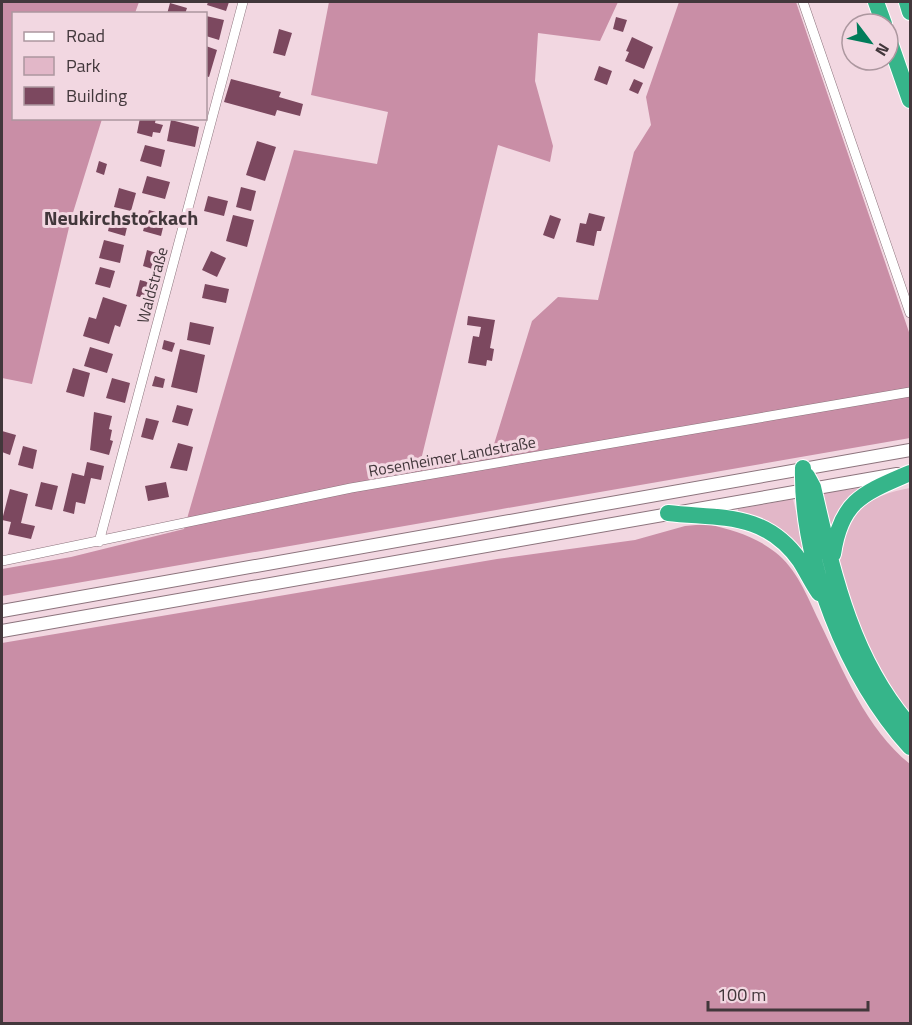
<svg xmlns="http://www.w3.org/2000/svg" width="912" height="1025" font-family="'Titillium Web',sans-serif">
	<rect width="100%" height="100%" fill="#f2d7e1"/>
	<path fill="#e2b7c8" d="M 862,488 L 830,530 L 822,493 Z
		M 910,488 L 910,713 C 886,684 833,586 839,549 C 846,510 874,494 910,488 Z
		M 793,499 L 806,553 L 804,555 L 738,512 L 738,509 Z"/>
	<path fill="#c98ea6" d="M 2,2 L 139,2 L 135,13 L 14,14 L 14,118 L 102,119 L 71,219 L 32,384 L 2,378 Z
		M 329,2 L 618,2 L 600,41 L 538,33 L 535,81 L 553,146 L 550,162 L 498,145 L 419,468 L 491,454 L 532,321 L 558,297 L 598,300 L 634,152 L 651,125 L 646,97 L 679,2 L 796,2 L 910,335 L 910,438 L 2,596 L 2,569 L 71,557 L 184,529 L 294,150 L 377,164 L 388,112 L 311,95 Z
		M 707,524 C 732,530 755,536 775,552 C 797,569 807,596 819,621 C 843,670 866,729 910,764 L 910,1023 L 2,1024 L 2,643 L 497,559 L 635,540 L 685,526 Z"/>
	<path fill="#7c485f" d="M 208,2 L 229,2 L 226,11 L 207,5 Z
		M 170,3 L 187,8 L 185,14 L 167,14 Z
		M 206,16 L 224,20 L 219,40 L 206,36 Z
		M 616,17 L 627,20 L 623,32 L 613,29 Z
		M 279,29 L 292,33 L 285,56 L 273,53 Z
		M 632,37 L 653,47 L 644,69 L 625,61 L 629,52 L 626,51 Z
		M 206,46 L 217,50 L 209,77 L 206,76 Z
		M 599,66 L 612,71 L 607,85 L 594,80 Z
		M 231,79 L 281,92 L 279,97 L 303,104 L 300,116 L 277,110 L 275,116 L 224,102 Z
		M 634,79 L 643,83 L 638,94 L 629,90 Z
		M 140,118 L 156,118 L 155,123 L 163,125 L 160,133 L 153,132 L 152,137 L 137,133 Z
		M 171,120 L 199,127 L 195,147 L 167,141 Z
		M 257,141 L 276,147 L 265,181 L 246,175 Z
		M 145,145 L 165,150 L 161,167 L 140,161 Z
		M 99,161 L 107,164 L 104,175 L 96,172 Z
		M 147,176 L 170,182 L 165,199 L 142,193 Z
		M 241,187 L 256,191 L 251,211 L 236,207 Z
		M 119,188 L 136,193 L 131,211 L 114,207 Z
		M 208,196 L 228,201 L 224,216 L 204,211 Z
		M 149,210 L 166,215 L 161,236 L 143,231 Z
		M 589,213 L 605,217 L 601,231 L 597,231 L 594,246 L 576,242 L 580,223 L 586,224 Z
		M 112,214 L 129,219 L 125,236 L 108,231 Z
		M 233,215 L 254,220 L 247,247 L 226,241 Z
		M 550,215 L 561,219 L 554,239 L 543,235 Z
		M 104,240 L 124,245 L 120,263 L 99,258 Z
		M 147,250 L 163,255 L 159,271 L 143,266 Z
		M 211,251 L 226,258 L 217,277 L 202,270 Z
		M 100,267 L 115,271 L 110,288 L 95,284 Z
		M 140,280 L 155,284 L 150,300 L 136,296 Z
		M 205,284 L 229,289 L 226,303 L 202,298 Z
		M 103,297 L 127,305 L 120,327 L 115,325 L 109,344 L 83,336 L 89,317 L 96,319 Z
		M 468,316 L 495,320 L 490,348 L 494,349 L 492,361 L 487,360 L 486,366 L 468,363 L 473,336 L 479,337 L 481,327 L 467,325 Z
		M 190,322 L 214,327 L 210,345 L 187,340 Z
		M 164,340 L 175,343 L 172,352 L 162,349 Z
		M 90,347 L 113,354 L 107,373 L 84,366 Z
		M 180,349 L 205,355 L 197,393 L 171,387 Z
		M 73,368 L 90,373 L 84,397 L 66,392 Z
		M 155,376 L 165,379 L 163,388 L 152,386 Z
		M 112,378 L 130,383 L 125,403 L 106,398 Z
		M 177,405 L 193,409 L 188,426 L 172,422 Z
		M 94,412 L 112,416 L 109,429 L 112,430 L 110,440 L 113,441 L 109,455 L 90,450 Z
		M 146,418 L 159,421 L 153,440 L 141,437 Z
		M 2,431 L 16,435 L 10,455 L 2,452 Z
		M 178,443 L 193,447 L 187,471 L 170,468 Z
		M 23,446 L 37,450 L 33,469 L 18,465 Z
		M 87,462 L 104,466 L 101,480 L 91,478 L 85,504 L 76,502 L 74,514 L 63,511 L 72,473 L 84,476 Z
		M 41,482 L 58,486 L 52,510 L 35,506 Z
		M 166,482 L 169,497 L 148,501 L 145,486 Z
		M 10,489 L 28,494 L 21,523 L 35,526 L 31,539 L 8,534 L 11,522 L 2,520 Z"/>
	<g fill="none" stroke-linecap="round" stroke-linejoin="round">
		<defs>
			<path id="street" d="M 803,2 L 910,313
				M 99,542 L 243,2
				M 2,561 L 351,488 L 910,392"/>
			<path id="secondary" d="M 2,611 L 910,450
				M 2,631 L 897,474"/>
			<path id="highway" d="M 876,2 L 884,24
				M 907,2 L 910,12
				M 888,37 L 910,100
				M 803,468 C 801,562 847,677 910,747
				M 807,476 L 813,487 C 833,573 851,659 910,726
				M 668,513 C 720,519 765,511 800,561 C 807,572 812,583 819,593
				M 833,554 C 841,500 864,493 910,473"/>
		</defs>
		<use href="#street" stroke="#8c747d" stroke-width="10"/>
		<use href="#secondary" stroke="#8c747d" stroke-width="14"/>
		<use href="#highway" stroke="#fff" stroke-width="18"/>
		<use href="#street" stroke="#fff" stroke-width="9"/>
		<use href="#secondary" stroke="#fff" stroke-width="12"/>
		<use href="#highway" stroke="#36b58a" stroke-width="16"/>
	</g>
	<g text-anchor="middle" stroke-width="6" stroke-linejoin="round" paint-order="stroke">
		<g font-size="16" fill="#42373b" stroke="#f2d7e1">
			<text transform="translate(152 285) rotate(-75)" y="6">Waldstraße</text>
			<text transform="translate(452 456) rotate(-10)" y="6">Rosenheimer Landstraße</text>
		</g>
		<g font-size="20" font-weight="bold" fill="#42373b" stroke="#f2d7e1">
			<text x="121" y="225">Neukirchstockach</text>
		</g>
	</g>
	<rect width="912" height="1025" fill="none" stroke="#42373b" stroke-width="6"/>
	<rect x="12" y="12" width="195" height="108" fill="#f2d7e1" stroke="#ac979f" stroke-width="1.5"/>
	<rect x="24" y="32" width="30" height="9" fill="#ffffff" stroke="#ac979f" stroke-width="1.5"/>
	<text x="66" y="42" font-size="18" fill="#42373b">Road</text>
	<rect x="24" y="57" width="30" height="18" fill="#e2b7c8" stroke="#ac979f" stroke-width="1.5"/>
	<text x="66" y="72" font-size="18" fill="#42373b">Park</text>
	<rect x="24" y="87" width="30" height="18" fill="#7c485f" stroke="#ac979f" stroke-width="1.5"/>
	<text x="66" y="102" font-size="18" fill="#42373b">Building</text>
	<g transform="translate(870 42) rotate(122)"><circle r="28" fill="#f2d7e1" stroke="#ac979f" stroke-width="1.5"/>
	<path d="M0-4.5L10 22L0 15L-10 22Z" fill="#017c5a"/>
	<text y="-9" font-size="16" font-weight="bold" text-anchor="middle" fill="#42373b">N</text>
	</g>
	<path d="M708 1001v9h160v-9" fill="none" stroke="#42373b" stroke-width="3"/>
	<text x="717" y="1001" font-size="18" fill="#42373b" stroke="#f2d7e1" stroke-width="4.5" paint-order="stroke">100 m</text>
</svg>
